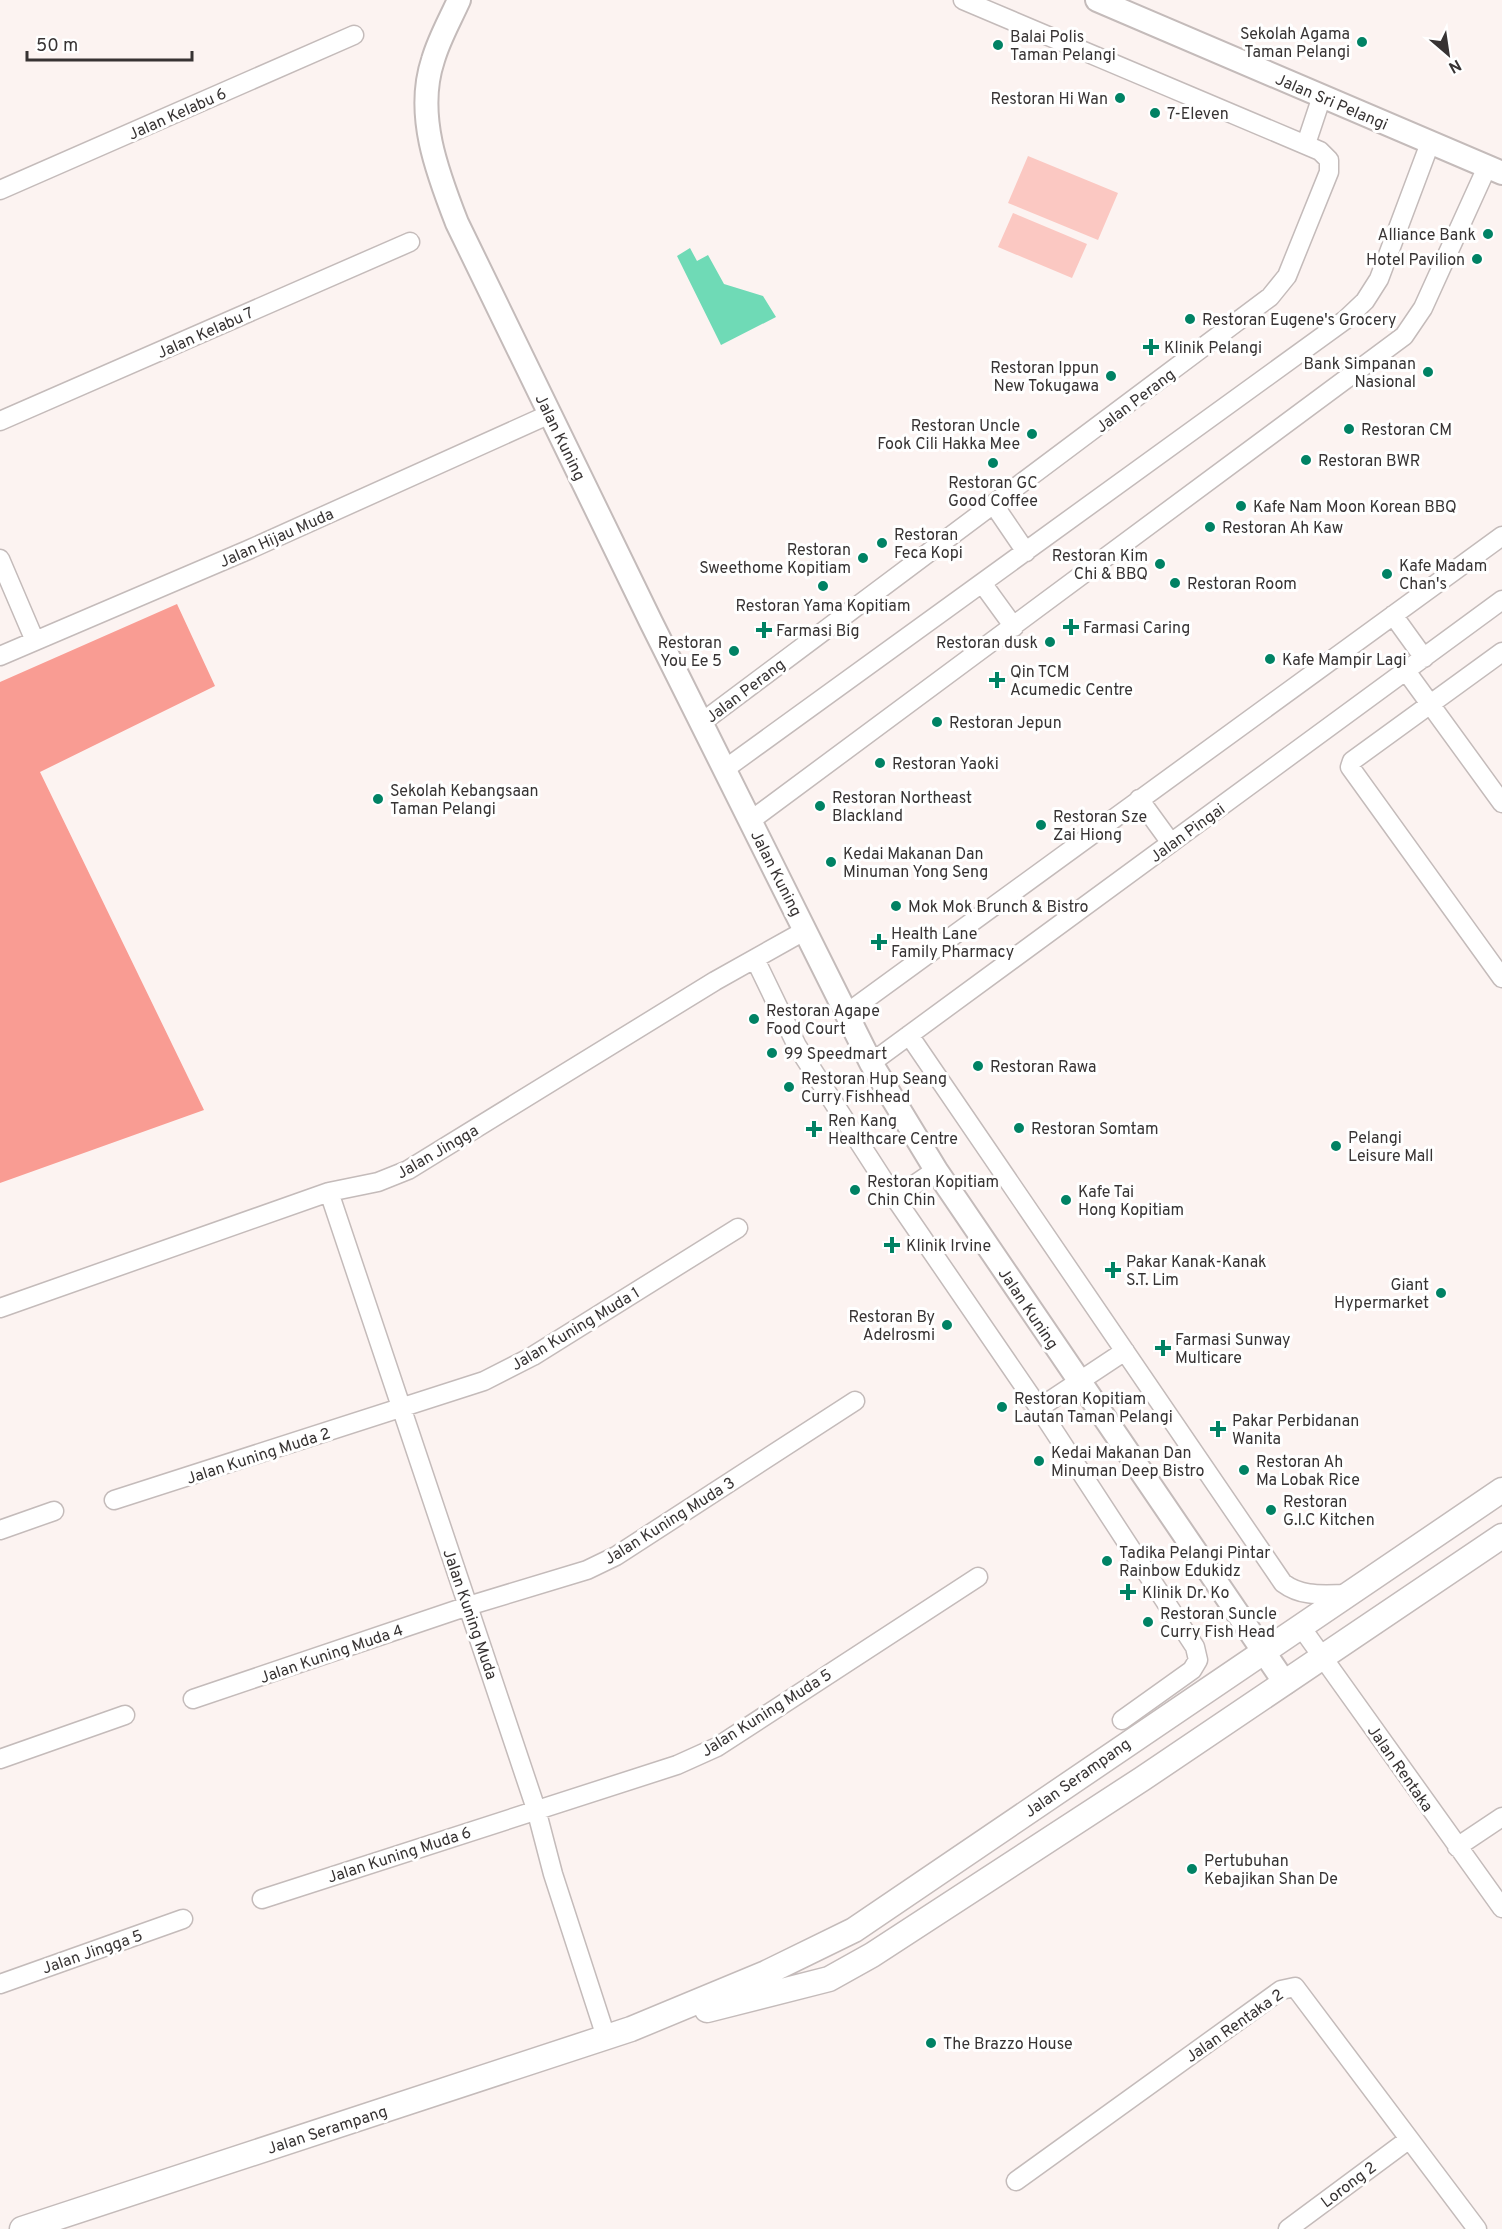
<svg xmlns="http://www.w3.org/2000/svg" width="1502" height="2229" font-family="Overpass,sans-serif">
	<rect width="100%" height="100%" fill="#fcf3f1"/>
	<path fill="#fbc8c2" d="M 1028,156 L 1118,193 L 1098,240 L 1008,203 Z
		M 1013,213 L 1087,244 L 1072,278 L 998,247 Z"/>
	<path fill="#f99c93" d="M 177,604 L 215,686 L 40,772 L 204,1110 L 0,1183 L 0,682 Z"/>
	<path fill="#6fdab6" d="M 690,248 L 697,261 L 708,255 L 724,284 L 763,296 L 776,317 L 721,345 L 677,256 Z"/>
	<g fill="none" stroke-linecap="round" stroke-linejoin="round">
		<defs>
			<path id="minor" d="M 1306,144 L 1322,96
				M 0,190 L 354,35
				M 0,421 L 410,242
				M 994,505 L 1026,552
				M 0,559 L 35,641
				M 982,583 L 1014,627
				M 1393,615 L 1424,658
				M 1502,652 L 1352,761 L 1350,767 L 1502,978
				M 0,656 L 248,550 L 550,414
				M 1406,671 L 1502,803
				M 701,723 L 1270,297 L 1287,276 L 1329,172 L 1329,160 L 1320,151 L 963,0
				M 725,769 L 1345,320 L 1365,301 L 1379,279 L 1430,143
				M 1139,799 L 1171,843
				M 750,821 L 1404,336 L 1423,308 L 1487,167
				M 755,959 L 797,1046 L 895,1198 L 1039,1408 L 1195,1647 L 1198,1660 L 1192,1670 L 1122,1720
				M 847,1013 L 1502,536
				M 909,1035 L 1283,1583 C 1303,1598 1325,1594 1350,1594
				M 871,1063 L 1502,600
				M 329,1192 L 536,1809 L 553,1874 L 606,2037
				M 895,1198 L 936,1170
				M 0,1308 L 329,1192 L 378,1182 L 408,1170 L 715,981 L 806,930
				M 1039,1408 L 1125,1351
				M 114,1500 L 484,1381 L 533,1356 L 738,1228
				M 0,1530 L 54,1511
				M 1301,1627 L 1502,1908
				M 193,1699 L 468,1606 L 587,1570 L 616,1556 L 855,1401
				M 0,1759 L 125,1715
				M 1457,1847 L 1502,1817
				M 262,1899 L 677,1765 L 717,1747 L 978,1577
				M 0,1984 L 183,1919
				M 1016,2181 L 1281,1990 L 1295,1987 L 1477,2229
				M 1288,2229 L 1408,2140"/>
			<path id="tertiary" d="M 459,0 C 450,20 439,39 433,60 C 415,114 437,172 457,223 L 651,622 L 871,1063 L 936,1170 L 1285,1683
				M 1097,0 L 1502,173"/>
			<path id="secondary" d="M 707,2010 L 829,1979 L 872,1955 L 1142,1779 L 1502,1536
				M 22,2229 L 631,2029 L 766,1973 L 854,1930 L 1502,1490"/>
		</defs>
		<use href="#minor" stroke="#c4bbba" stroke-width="21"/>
		<use href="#tertiary" stroke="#c4bbba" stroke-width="26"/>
		<use href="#secondary" stroke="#c4bbba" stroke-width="27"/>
		<use href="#minor" stroke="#fff" stroke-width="18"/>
		<use href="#tertiary" stroke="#fff" stroke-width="22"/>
		<use href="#secondary" stroke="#fff" stroke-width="24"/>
	</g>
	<g fill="#008264" stroke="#fff" stroke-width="2">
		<circle cx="1362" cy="42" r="6"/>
		<circle cx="998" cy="45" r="6"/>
		<circle cx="1120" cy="98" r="6"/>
		<circle cx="1155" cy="113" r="6"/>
		<circle cx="1488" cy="234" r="6"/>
		<circle cx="1477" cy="259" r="6"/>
		<circle cx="1190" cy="319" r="6"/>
		<path d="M1148 338h6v6h6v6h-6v6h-6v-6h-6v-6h6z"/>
		<circle cx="1428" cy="372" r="6"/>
		<circle cx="1111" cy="376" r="6"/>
		<circle cx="1349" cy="429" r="6"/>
		<circle cx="1032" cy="434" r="6"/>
		<circle cx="1306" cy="460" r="6"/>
		<circle cx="993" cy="463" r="6"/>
		<circle cx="1241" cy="506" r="6"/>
		<circle cx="1210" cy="527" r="6"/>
		<circle cx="882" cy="543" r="6"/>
		<circle cx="863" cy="558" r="6"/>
		<circle cx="1160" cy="564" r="6"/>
		<circle cx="1387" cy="574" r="6"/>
		<circle cx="1175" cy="583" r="6"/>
		<circle cx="823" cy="586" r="6"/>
		<path d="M1068 618h6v6h6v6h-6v6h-6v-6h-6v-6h6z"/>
		<path d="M761 621h6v6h6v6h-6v6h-6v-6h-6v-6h6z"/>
		<circle cx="1050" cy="642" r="6"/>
		<circle cx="734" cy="651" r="6"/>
		<circle cx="1270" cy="659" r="6"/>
		<path d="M994 671h6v6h6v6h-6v6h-6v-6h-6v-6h6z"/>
		<circle cx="937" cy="722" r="6"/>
		<circle cx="880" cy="763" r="6"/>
		<circle cx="378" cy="799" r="6"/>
		<circle cx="820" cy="806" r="6"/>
		<circle cx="1041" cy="825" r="6"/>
		<circle cx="831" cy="862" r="6"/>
		<circle cx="896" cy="906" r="6"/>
		<path d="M876 933h6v6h6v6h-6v6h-6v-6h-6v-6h6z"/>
		<circle cx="754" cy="1019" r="6"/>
		<circle cx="772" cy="1053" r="6"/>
		<circle cx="978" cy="1066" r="6"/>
		<circle cx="789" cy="1087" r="6"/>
		<circle cx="1019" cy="1128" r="6"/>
		<path d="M811 1120h6v6h6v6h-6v6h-6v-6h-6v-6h6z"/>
		<circle cx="1336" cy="1146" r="6"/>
		<circle cx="855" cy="1190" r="6"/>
		<circle cx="1066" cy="1200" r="6"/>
		<path d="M889 1236h6v6h6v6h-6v6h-6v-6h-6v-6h6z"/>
		<path d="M1110 1261h6v6h6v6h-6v6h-6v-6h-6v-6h6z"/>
		<circle cx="1441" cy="1293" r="6"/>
		<circle cx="947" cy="1325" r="6"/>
		<path d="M1160 1339h6v6h6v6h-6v6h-6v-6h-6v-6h6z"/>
		<circle cx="1002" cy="1407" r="6"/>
		<path d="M1215 1420h6v6h6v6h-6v6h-6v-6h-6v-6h6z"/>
		<circle cx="1039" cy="1461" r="6"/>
		<circle cx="1244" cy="1470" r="6"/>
		<circle cx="1271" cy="1510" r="6"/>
		<circle cx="1107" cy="1561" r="6"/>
		<path d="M1125 1583h6v6h6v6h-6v6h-6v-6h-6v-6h6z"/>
		<circle cx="1148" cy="1622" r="6"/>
		<circle cx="1192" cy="1869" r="6"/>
		<circle cx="931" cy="2043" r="6"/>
	</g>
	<g text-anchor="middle" stroke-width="6" stroke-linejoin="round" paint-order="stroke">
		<g font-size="16" fill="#373333" stroke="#fff" text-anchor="start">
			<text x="1350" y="39" text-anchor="end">Sekolah Agama<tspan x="1350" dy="18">Taman Pelangi</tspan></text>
			<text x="1010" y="42">Balai Polis<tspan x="1010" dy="18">Taman Pelangi</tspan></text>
			<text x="1108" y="104" text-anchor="end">Restoran Hi Wan</text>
			<text x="1167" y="119">7-Eleven</text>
			<text x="1476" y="240" text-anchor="end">Alliance Bank</text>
			<text x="1465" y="265" text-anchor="end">Hotel Pavilion</text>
			<text x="1202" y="325">Restoran Eugene's Grocery</text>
			<text x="1164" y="353">Klinik Pelangi</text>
			<text x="1416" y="369" text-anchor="end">Bank Simpanan<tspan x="1416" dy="18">Nasional</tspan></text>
			<text x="1099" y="373" text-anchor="end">Restoran Ippun<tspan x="1099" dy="18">New Tokugawa</tspan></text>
			<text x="1020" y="431" text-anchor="end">Restoran Uncle<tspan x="1020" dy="18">Fook Cili Hakka Mee</tspan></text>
			<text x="1361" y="435">Restoran CM</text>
			<text x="1318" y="466">Restoran BWR</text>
			<text x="993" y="488" text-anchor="middle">Restoran GC<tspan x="993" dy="18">Good Coffee</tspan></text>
			<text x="1253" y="512">Kafe Nam Moon Korean BBQ</text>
			<text x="1222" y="533">Restoran Ah Kaw</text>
			<text x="894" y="540">Restoran<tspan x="894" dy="18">Feca Kopi</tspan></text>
			<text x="851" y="555" text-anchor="end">Restoran<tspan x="851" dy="18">Sweethome Kopitiam</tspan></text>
			<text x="1148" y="561" text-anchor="end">Restoran Kim<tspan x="1148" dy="18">Chi &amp; BBQ</tspan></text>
			<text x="1399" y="571">Kafe Madam<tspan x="1399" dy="18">Chan's</tspan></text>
			<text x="1187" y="589">Restoran Room</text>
			<text x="823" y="611" text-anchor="middle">Restoran Yama Kopitiam</text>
			<text x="1083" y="633">Farmasi Caring</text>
			<text x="776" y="636">Farmasi Big</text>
			<text x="722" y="648" text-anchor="end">Restoran<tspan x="722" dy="18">You Ee 5</tspan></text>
			<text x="1038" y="648" text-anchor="end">Restoran dusk</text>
			<text x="1282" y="665">Kafe Mampir Lagi</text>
			<text x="1010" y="677">Qin TCM<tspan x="1010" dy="18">Acumedic Centre</tspan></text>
			<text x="949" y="728">Restoran Jepun</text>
			<text x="892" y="769">Restoran Yaoki</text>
			<text x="390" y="796">Sekolah Kebangsaan<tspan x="390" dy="18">Taman Pelangi</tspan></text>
			<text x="832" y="803">Restoran Northeast<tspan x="832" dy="18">Blackland</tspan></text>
			<text x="1053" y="822">Restoran Sze<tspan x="1053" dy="18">Zai Hiong</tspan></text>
			<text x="843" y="859">Kedai Makanan Dan<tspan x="843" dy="18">Minuman Yong Seng</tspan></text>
			<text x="908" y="912">Mok Mok Brunch &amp; Bistro</text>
			<text x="891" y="939">Health Lane<tspan x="891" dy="18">Family Pharmacy</tspan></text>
			<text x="766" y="1016">Restoran Agape<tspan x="766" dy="18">Food Court</tspan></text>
			<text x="784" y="1059">99 Speedmart</text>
			<text x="990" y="1072">Restoran Rawa</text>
			<text x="801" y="1084">Restoran Hup Seang<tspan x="801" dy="18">Curry Fishhead</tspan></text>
			<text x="828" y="1126">Ren Kang<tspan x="828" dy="18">Healthcare Centre</tspan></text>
			<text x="1031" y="1134">Restoran Somtam</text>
			<text x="1348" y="1143">Pelangi<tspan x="1348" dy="18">Leisure Mall</tspan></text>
			<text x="867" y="1187">Restoran Kopitiam<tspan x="867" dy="18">Chin Chin</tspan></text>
			<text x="1078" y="1197">Kafe Tai<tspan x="1078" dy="18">Hong Kopitiam</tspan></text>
			<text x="906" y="1251">Klinik Irvine</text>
			<text x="1126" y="1267">Pakar Kanak-Kanak<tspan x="1126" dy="18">S.T. Lim</tspan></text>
			<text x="1429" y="1290" text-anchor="end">Giant<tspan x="1429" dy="18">Hypermarket</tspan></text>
			<text x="935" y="1322" text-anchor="end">Restoran By<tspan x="935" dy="18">Adelrosmi</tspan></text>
			<text x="1175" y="1345">Farmasi Sunway<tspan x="1175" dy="18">Multicare</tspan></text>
			<text x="1014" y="1404">Restoran Kopitiam<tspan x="1014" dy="18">Lautan Taman Pelangi</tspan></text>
			<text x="1232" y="1426">Pakar Perbidanan<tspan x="1232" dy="18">Wanita</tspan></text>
			<text x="1051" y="1458">Kedai Makanan Dan<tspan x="1051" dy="18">Minuman Deep Bistro</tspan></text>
			<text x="1256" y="1467">Restoran Ah<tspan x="1256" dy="18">Ma Lobak Rice</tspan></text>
			<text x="1283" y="1507">Restoran<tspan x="1283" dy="18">G.I.C Kitchen</tspan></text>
			<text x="1119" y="1558">Tadika Pelangi Pintar<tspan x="1119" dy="18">Rainbow Edukidz</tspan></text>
			<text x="1142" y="1598">Klinik Dr. Ko</text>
			<text x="1160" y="1619">Restoran Suncle<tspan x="1160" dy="18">Curry Fish Head</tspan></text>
			<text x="1204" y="1866">Pertubuhan<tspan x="1204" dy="18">Kebajikan Shan De</tspan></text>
			<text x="943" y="2049">The Brazzo House</text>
		</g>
		<g font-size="16" fill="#373333" stroke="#fff">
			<text transform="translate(1332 101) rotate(23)" y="6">Jalan Sri Pelangi</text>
			<text transform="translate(177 113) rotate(-24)" y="6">Jalan Kelabu 6</text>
			<text transform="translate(205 332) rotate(-24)" y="6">Jalan Kelabu 7</text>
			<text transform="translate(1135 400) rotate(-37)" y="6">Jalan Perang</text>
			<text transform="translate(561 437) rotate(64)" y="6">Jalan Kuning</text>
			<text transform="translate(276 537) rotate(-24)" y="6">Jalan Hijau Muda</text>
			<text transform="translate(745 690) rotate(-37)" y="6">Jalan Perang</text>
			<text transform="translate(1187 832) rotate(-36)" y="6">Jalan Pingai</text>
			<text transform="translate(777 873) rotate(63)" y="6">Jalan Kuning</text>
			<text transform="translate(437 1151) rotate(-30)" y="6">Jalan Jingga</text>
			<text transform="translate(1029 1308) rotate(56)" y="6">Jalan Kuning</text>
			<text transform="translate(575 1328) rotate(-31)" y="6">Jalan Kuning Muda 1</text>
			<text transform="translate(258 1455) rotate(-18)" y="6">Jalan Kuning Muda 2</text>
			<text transform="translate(669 1520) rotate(-32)" y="6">Jalan Kuning Muda 3</text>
			<text transform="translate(471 1614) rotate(71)" y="6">Jalan Kuning Muda</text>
			<text transform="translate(331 1653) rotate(-19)" y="6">Jalan Kuning Muda 4</text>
			<text transform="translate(766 1712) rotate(-32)" y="6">Jalan Kuning Muda 5</text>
			<text transform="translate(1401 1768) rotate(55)" y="6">Jalan Rentaka</text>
			<text transform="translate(1077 1777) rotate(-35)" y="6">Jalan Serampang</text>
			<text transform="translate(399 1854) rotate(-18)" y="6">Jalan Kuning Muda 6</text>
			<text transform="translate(92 1951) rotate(-19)" y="6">Jalan Jingga 5</text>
			<text transform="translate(1234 2025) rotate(-35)" y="6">Jalan Rentaka 2</text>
			<text transform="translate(327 2129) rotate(-18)" y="6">Jalan Serampang</text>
			<text transform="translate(1348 2184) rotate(-37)" y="6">Lorong 2</text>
		</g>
	</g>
	<g transform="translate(1448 54) rotate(151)" stroke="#ffffff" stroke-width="4.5" paint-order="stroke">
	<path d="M0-4.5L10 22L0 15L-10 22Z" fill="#373333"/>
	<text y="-9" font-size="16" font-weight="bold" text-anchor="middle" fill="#373333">N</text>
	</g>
	<path d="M27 51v9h165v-9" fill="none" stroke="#373333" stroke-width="3"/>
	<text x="36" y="51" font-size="18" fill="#373333" stroke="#ffffff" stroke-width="4.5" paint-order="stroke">50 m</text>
</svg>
